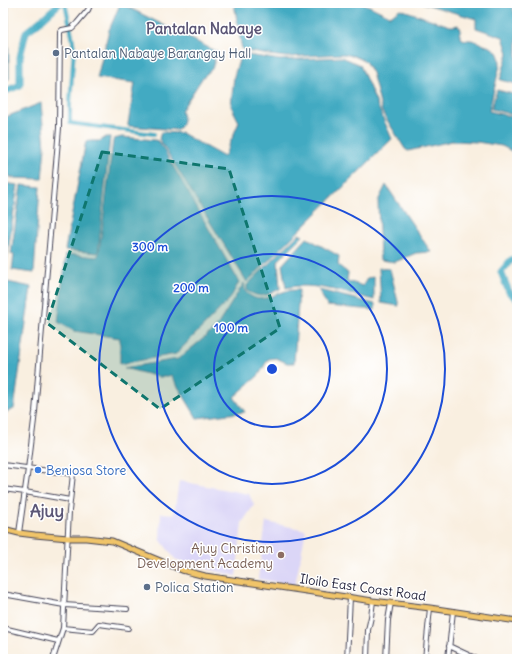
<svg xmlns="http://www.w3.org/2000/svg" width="520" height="662" font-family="Delius,sans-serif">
	<rect width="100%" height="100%" fill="#fff"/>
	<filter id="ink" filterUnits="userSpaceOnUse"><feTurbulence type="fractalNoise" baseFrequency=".025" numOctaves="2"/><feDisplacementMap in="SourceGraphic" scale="8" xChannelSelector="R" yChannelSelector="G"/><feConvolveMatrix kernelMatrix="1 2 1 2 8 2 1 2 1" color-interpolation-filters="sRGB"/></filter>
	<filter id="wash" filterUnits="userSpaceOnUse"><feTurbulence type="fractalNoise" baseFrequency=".012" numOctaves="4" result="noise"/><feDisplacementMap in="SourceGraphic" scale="16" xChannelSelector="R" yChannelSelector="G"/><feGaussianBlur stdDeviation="0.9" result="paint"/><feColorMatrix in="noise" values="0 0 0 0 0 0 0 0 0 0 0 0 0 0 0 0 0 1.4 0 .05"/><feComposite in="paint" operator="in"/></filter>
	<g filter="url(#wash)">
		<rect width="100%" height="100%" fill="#f9efe0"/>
		<path fill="#dbd6f7" d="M 179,481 L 249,494 L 254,505 L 242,523 L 236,576 L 194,566 L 175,559 L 160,539 L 161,513 L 174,514 Z
			M 266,522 L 306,530 L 295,585 L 258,579 Z"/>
		<path fill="#42aac2" stroke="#32667e" d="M 3,3 L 8,3 L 9,79 L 3,82 Z
			M 120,3 L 217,52 L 212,69 L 203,77 L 181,111 C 184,119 184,124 177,130 L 128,126 L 128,124 L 135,83 L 97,78 L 109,30 L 118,9 Z
			M 234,3 L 363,3 L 390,16 C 394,14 396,11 400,9 L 450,26 L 454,26 L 458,25 L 460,27 L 461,30 L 459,33 L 462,39 C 465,40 468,40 471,40 C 476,41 480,43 484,45 C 495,48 500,52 500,65 L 489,111 L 517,118 L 517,154 L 502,146 L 477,142 L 452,141 L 408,151 L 405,149 L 382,112 L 375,84 L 372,73 L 365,61 L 354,56 L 343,54 L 286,57 L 270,55 L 246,51 L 242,49 L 241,44 Z
			M 422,3 L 508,3 L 512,4 L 517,22 L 517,84 L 500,80 L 508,53 L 503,37 L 476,28 L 476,19 Z
			M 241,54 L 280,60 L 342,57 L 360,65 L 392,139 L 247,282 L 159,139 L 161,132 L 181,133 L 224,157 L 239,122 L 231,106 L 234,76 Z
			M 497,90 L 517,95 L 517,116 L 491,109 Z
			M 41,103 L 45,147 L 42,179 L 12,178 L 8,175 L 7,159 L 3,149 L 3,118 Z
			M 106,137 L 110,137 L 98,253 L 65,250 L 86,141 L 100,141 Z
			M 122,137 L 155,140 L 158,141 L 160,143 L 239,282 L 230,299 L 176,354 L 120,364 L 120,338 L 74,331 L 58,322 L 66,254 L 97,257 L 99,254 L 113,141 L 114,139 Z
			M 3,183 L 18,185 L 5,270 L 3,269 Z
			M 21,185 L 40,187 L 34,273 L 12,270 L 14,255 L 11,254 Z
			M 386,185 L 431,252 L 416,253 L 395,262 L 380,260 L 378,201 Z
			M 299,234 L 303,236 L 278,261 L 280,289 C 264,296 263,299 247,291 L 247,285 Z
			M 307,238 L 339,256 L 338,265 L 348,273 L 347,281 L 363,286 L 367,278 L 374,277 L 374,300 C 350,294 310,281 286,288 L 282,265 Z
			M 379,268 L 390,269 L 399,306 L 381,303 Z
			M 3,281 L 31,287 L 14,409 L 3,414 Z
			M 244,283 L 245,291 C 258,305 268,297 283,292 C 288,290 294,290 299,290 L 294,363 L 287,363 L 276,358 L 268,359 L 259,375 L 234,397 L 245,412 L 197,418 L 171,375 L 165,377 L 159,377 L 124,368 L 178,359 L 215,329 Z
			M 319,290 L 375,304 L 375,310 L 327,306 Z"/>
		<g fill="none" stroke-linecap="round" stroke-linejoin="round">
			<path stroke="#42aac2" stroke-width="4" d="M 65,3 L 72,35 L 74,49 L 70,103 L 70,123 L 100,127 L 154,134"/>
			<path stroke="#42aac2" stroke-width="7" d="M 3,92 L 18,86 L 20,85 L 20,57 L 26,32 L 39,22 L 60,3
				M 517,258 L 511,260 L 501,272 L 509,292 L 517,299"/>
		</g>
	</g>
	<g filter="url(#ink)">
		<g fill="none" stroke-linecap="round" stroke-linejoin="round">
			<defs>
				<path id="minor" d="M 3,465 L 73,474 L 69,511 L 63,628 L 53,659
					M 3,489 L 25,492 L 70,500
					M 19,533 L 28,469 L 35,412 L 59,128 L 60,32 L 62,30 L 72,28 L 77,23 L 88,10 L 91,3
					M 3,594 L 64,605 L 127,609
					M 3,628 L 58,641
					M 63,628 L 93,631 L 99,624 L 128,628
					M 449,646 L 477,659
					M 347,659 L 350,597
					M 367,659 L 368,630 L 371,617 L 373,601
					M 386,659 L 388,620 L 391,603
					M 425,659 L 430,608
					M 448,659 L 453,611"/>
				<path id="major" d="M 3,529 L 19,533 L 35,535 L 68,538 L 86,538 L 112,541 L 182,570 L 205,576 L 373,601 L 430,608 L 517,621"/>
			</defs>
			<use href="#minor" stroke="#424154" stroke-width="6"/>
			<use href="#major" stroke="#424154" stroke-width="7"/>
			<use href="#minor" stroke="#fff" stroke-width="4"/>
			<use href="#major" stroke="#f0c469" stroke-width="5"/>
		</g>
	</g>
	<path fill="#0f766e" fill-opacity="0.2" stroke="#0f766e" stroke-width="3" stroke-dasharray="8 5" stroke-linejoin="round" d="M 102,152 L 229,169 L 280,328 L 160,409 L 47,323 Z"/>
	<g fill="none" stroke="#1d4ed8" stroke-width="2">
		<circle cx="272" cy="369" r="58"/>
		<circle cx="272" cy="369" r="115"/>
		<circle cx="272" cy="369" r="173"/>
	</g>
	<g fill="#5c6f8a" stroke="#fff" stroke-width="1.5">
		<circle cx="56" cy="53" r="4"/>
		<circle cx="147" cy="587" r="4"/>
	</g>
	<circle fill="#3f7fe0" stroke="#fff" stroke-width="1.5" cx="38" cy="470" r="4"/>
	<circle fill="#8d6e63" stroke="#fff" stroke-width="1.5" cx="281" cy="555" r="4"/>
	<g text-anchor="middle" stroke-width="3" stroke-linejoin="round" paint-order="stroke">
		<g font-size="13" fill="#4e5e75" stroke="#fff" text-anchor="start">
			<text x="64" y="58">Pantalan Nabaye Barangay Hall</text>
			<text x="155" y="592">Polica Station</text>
		</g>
		<g font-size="13" fill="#366cbe" stroke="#fff" text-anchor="start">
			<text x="46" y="475">Beniosa Store</text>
		</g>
		<g font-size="13" fill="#785e54" stroke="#fff" text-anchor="end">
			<text x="273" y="553">Ajuy Christian<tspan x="273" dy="15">Development Academy</tspan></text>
		</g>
		<g font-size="13" fill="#22223b" stroke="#fff">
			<text transform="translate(363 587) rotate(8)" y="5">Iloilo East Coast Road</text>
		</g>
		<g font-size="15" font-weight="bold" fill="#5b5676" stroke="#fff">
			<text x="204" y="34">Pantalan Nabaye</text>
		</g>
		<g font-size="17" font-weight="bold" fill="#5b5676" stroke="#fff">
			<text x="47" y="517">Ajuy</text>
		</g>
	</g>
	<circle cx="272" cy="369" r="6" fill="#1d4ed8" stroke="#fff" stroke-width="2"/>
	<g font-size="12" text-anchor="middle" font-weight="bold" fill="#1d4ed8" stroke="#fff" stroke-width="3" stroke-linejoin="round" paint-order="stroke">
		<text x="150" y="251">300 m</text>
		<text x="191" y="292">200 m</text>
		<text x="231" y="332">100 m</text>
	</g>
	<rect width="520" height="662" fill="none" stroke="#fff" stroke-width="16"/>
</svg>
